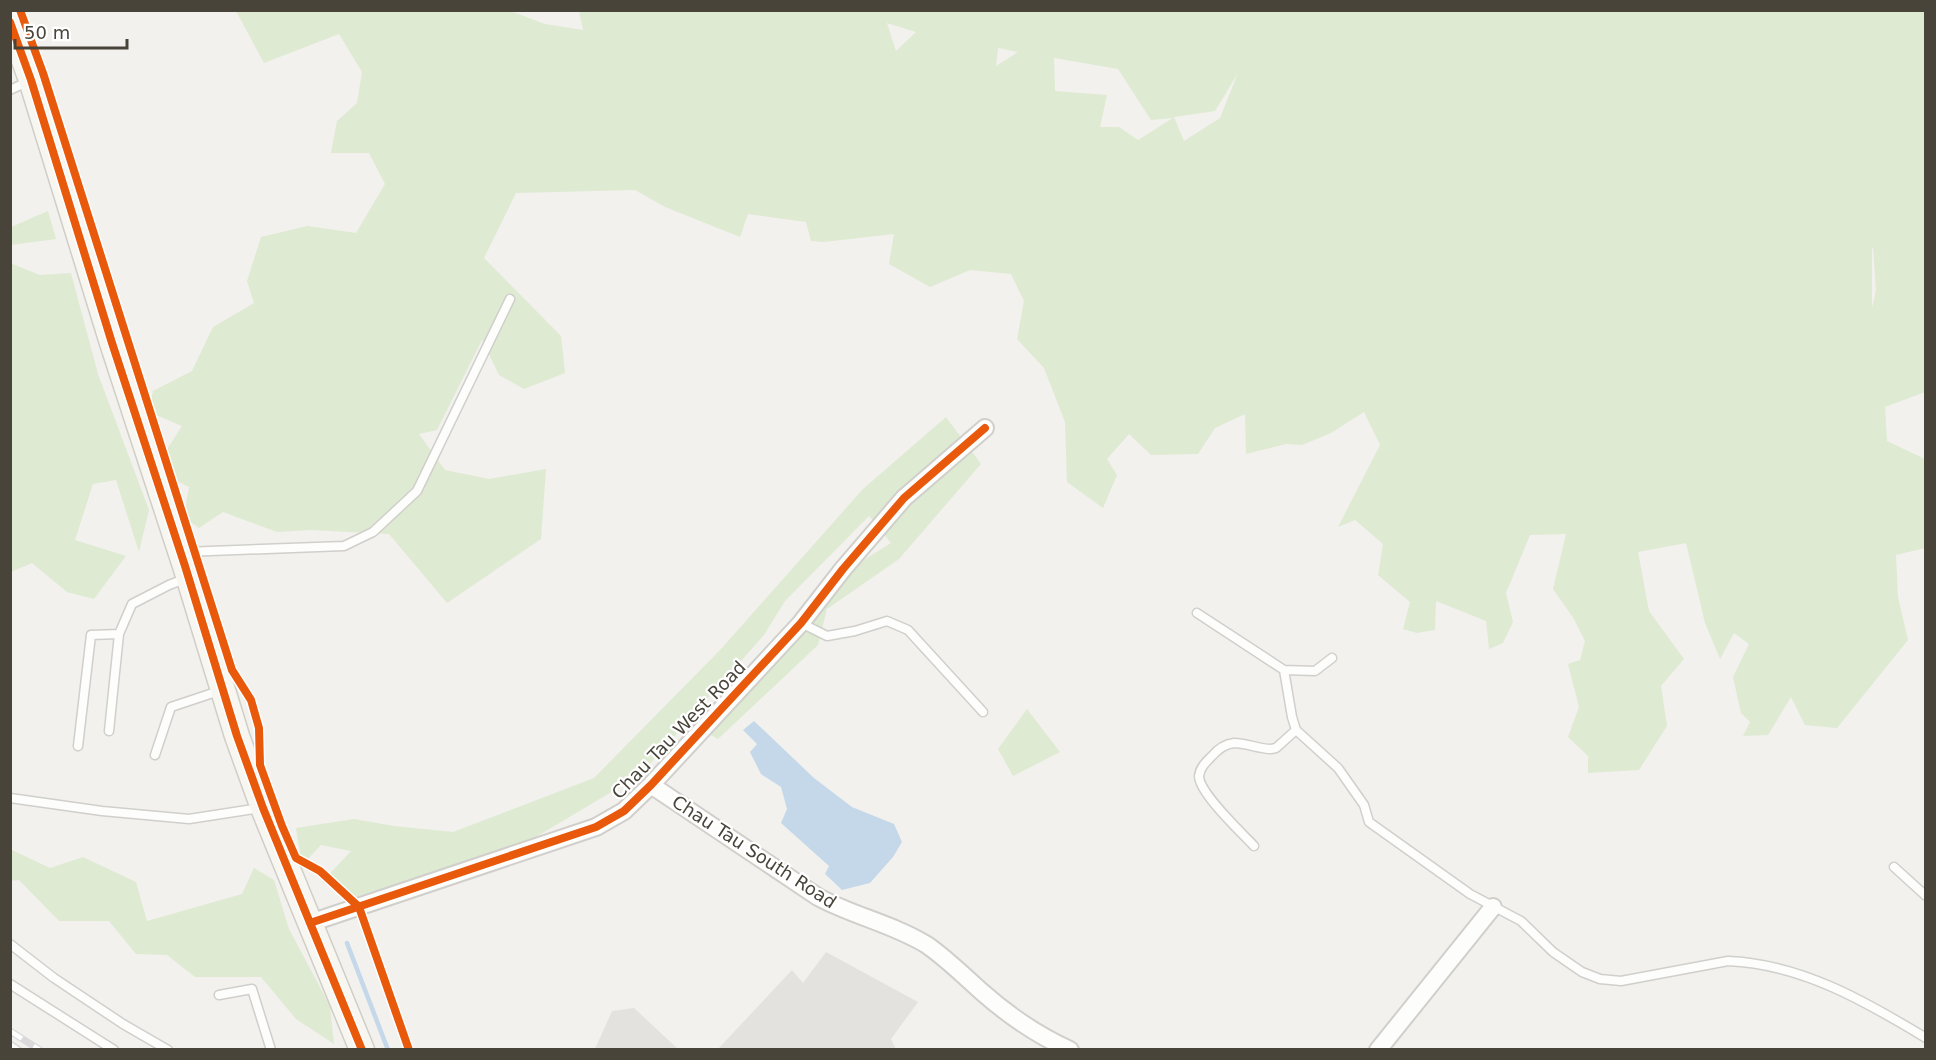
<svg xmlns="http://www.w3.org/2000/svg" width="1936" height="1060" font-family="'DejaVu Sans',sans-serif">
	<rect width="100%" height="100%" fill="#f2f1ee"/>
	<path fill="#deead1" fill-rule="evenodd" d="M 236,11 L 517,11 L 513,12 L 545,24 L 583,30 L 579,11 L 1925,11 L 1925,392 L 1885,407 L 1887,441 L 1925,459 L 1925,548 L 1896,555 L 1898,597 L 1908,640 L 1837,728 L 1805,725 L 1791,697 L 1768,735 L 1743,736 L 1750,722 L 1741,713 L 1733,677 L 1749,644 L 1734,633 L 1720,659 L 1705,623 L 1686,543 L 1638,552 L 1649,611 L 1684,659 L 1661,686 L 1667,726 L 1639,770 L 1588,773 L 1588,756 L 1568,737 L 1579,707 L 1568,664 L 1580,660 L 1585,641 L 1574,619 L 1553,589 L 1566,534 L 1530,535 L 1506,593 L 1513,622 L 1503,643 L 1489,649 L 1486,621 L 1436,601 L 1435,630 L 1417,633 L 1403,629 L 1410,602 L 1378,575 L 1383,544 L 1355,520 L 1338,527 L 1380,445 L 1364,412 L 1331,433 L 1302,445 L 1286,444 L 1246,454 L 1245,414 L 1215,428 L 1198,454 L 1151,455 L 1129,434 L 1107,459 L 1117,475 L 1103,508 L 1067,482 L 1065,422 L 1044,368 L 1017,339 L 1024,301 L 1011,274 L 970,270 L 930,287 L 889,264 L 894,234 L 823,242 L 811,241 L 806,222 L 748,214 L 740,237 L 665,207 L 635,190 L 516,193 L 484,258 L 561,336 L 565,373 L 524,389 L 499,375 L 482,340 L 437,430 L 419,434 L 445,470 L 489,479 L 546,469 L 541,539 L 447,603 L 389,534 L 310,530 L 277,532 L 223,512 L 199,528 L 184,517 L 189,487 L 164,474 L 166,451 L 182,426 L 149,412 L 153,391 L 192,371 L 213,327 L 254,303 L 247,281 L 261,237 L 307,226 L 356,233 L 385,184 L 369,153 L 331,153 L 337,121 L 357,103 L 362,72 L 339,34 L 264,63 ZM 887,23 L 916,32 L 896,51 ZM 998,48 L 1018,52 L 996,66 ZM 1054,58 L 1118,69 L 1151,120 L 1173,118 L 1138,140 L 1119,127 L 1100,127 L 1107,95 L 1055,91 ZM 1238,73 L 1220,118 L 1184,141 L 1174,117 L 1215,111 ZM 1873,247 L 1876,290 L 1872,308 L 1872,248 Z
		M 48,211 L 56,239 L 11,245 L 11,227 Z
		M 10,263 L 40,275 L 71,273 L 98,374 L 149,510 L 139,552 L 116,480 L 93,484 L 75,540 L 126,556 L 94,599 L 67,592 L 32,563 L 11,572 Z
		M 946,417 L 981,464 L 899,559 L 827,609 L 818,645 L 718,739 L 702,730 L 814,591 L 891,543 L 869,516 L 785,601 L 764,635 L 640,775 L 502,857 L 400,883 L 352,898 L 322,882 L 351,851 L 321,845 L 302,865 L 296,828 L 354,819 L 394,826 L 453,832 L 594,778 L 721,649 L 863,489 Z
		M 1027,709 L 1060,752 L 1013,776 L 998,749 Z
		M 10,849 L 50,868 L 83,857 L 136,882 L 147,921 L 242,894 L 254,868 L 274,880 L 289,929 L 330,1006 L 334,1044 L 296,1019 L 261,977 L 195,977 L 167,955 L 136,954 L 109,921 L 59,921 L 19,880 L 11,881 Z"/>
	<path fill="#e4e2df" d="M 826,952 L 918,1002 L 891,1039 L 896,1049 L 718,1049 L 792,970 L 803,983 Z
		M 634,1008 L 678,1049 L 595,1049 L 612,1011 Z"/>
	<path fill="#c4d8ea" d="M 754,721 L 814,778 L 852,807 L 894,824 L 902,842 L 893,857 L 870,883 L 842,890 L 825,874 L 829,866 L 781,823 L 787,809 L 781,787 L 761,774 L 750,752 L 757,744 L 743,730 Z"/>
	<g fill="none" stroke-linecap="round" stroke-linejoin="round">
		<path stroke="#c4d8ea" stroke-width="4.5" d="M 347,943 L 388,1050"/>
		<defs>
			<path id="lane" d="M 10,90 L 29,81
				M 184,552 L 344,546 L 373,532 L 417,491 L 510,299
				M 1197,613 L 1284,670 L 1292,717 L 1296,730 L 1338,768 L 1364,805 L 1369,822 L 1470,894 L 1521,921 L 1553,952 L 1582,972 L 1600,979 L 1621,981 L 1728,961 C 1801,964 1865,1001 1926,1038
				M 801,623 L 827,636 L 855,631 L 887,621 L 908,630 L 983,712
				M 1284,670 L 1315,671 L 1332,658
				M 109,731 L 119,634
				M 78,746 L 91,635 L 119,634 L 132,604 L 169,585 L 187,578
				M 155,755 L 171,707 L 222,690
				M 10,798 L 102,811 L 189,819 L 260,808
				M 1254,846 C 1242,833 1199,793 1199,776 C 1200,768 1205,763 1211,757 C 1217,750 1224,744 1234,743 C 1246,743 1259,749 1271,749 L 1276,748 L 1296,730
				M 1894,867 L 1926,896
				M 10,944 L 54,978 L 123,1024 L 168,1050
				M 10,984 L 114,1050
				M 219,995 L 252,989 L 271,1050"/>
			<path id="street" d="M 651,785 L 818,897 C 853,916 893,924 927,945 C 947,959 964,976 982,992 C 1008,1015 1039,1036 1070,1050
				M 310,923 L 596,827 L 624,811 L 651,785 L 801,623 L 843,569 L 904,498 L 985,428
				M 1378,1050 L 1493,907"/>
			<path id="secondary" d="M 10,22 L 31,80 L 112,343 L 185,566 L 237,736 L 263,808 L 362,1050"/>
		</defs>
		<use href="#lane" stroke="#d0cfcb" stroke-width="11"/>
		<use href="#street" stroke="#d0cfcb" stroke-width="20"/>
		<use href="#secondary" stroke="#d0cec6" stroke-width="27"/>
		<use href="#lane" stroke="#fdfdfc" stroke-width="8"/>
		<use href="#street" stroke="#fdfdfc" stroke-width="16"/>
		<use href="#secondary" stroke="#f7f6f1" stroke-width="24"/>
		<defs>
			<path id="rail" d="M 10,1031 L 40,1050
				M 10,1044 L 19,1050"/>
		</defs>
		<use href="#rail" stroke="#dadada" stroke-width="7"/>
		<use href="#rail" stroke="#fff" stroke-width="4.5" stroke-dasharray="14" stroke-linecap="butt"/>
		<defs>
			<path id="cycleway" d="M 20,10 L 43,73 L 232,670 L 251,700 L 259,728 L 260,765 L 282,826 L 296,858 L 320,871 L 359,907 L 409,1050
				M 10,22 L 31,80 L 112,343 L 185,566 L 237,736 L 263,808 L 362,1050
				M 310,923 L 596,827 L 624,811 L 651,785 L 801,623 L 843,569 L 904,498 L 985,428"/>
		</defs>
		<use href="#cycleway" stroke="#fff" stroke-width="11"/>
		<use href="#cycleway" stroke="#e8590c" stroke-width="8"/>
	</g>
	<g text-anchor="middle" stroke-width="4.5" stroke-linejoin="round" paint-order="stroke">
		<g font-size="18" fill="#48443a" stroke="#fff">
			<text transform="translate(679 730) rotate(-46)" y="6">Chau Tau West Road</text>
			<text transform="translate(754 852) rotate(33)" y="6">Chau Tau South Road</text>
		</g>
	</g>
	<rect width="1936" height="1060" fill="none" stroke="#48443a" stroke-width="24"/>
	<path d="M15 39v9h112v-9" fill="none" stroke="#48443a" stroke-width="3"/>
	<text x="24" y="39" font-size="18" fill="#48443a" stroke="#ffffff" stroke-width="4.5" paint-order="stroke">50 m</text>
</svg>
